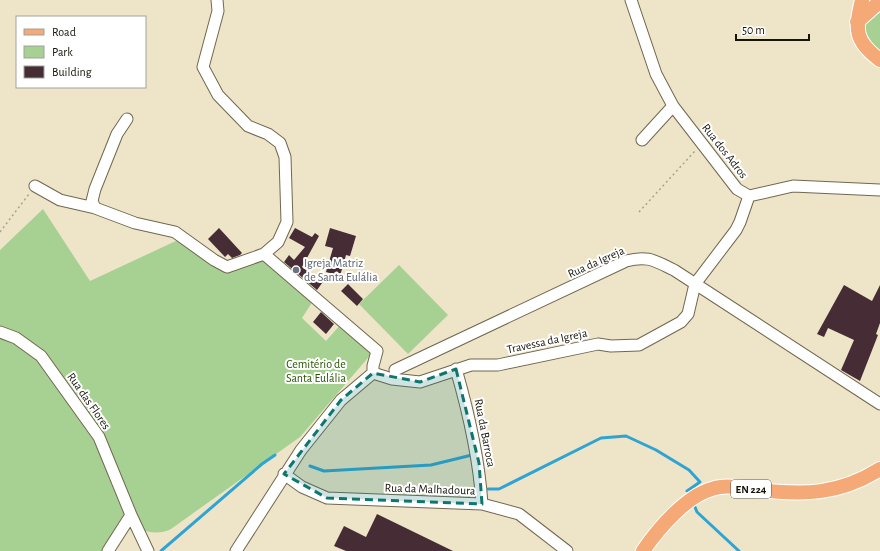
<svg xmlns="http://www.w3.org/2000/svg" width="880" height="551" font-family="'Alegreya Sans',sans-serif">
	<rect width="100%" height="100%" fill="#eee5c9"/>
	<path fill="#a7d192" d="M 878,12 L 880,12 L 880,51 C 861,36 857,28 878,12 Z
		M 43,209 L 90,281 L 178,240 L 226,270 L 263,257 L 313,301 L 302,318 L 326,341 L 341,324 L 373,352 L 300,437 L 171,529 C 143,543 122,507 102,551 L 0,551 L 0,250 Z
		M 399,265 L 448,315 L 408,354 L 359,304 Z"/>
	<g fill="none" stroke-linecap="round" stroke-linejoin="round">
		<path stroke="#2fa4d3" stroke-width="3" d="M 310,466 L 324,471 L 431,465 L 472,455
			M 488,489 L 499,489 L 601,438 L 626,436 L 656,450 L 689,470 L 700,482 L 687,491
			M 695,507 L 697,512 L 739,551
			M 161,551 L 262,464 L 275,455"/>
	</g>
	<path fill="#462d35" d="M 219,228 L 242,253 L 240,255 L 232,258 L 228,254 L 225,257 L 208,239 Z
		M 295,228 L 312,237 L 315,233 L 319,236 L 302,267 L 316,278 L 319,274 L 325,279 L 317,290 L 284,262 L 289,255 L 294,260 L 305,247 L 289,238 Z
		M 330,228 L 356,236 L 350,256 L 346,255 L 340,276 L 326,272 L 333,248 L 325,246 Z
		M 348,284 L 363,299 L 357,306 L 341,291 Z
		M 844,285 L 872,301 L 880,285 L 880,323 L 876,334 L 878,335 L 860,381 L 841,370 L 854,340 L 828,328 L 824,337 L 817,334 Z
		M 321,312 L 334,324 L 326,334 L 313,322 Z
		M 377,514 L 453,551 L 346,551 L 334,546 L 344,526 L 366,537 Z"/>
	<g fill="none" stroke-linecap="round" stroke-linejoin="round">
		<defs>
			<path id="minor" d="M 631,0 L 656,74 L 673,106 L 737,189 L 749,196 L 793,186 L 880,190
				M 642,140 L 673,106
				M 35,186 L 60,200 L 95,208 L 135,223 L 175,232 L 214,260 L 227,267 L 264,254 L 278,242 L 287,222 L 285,157 L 280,143 L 268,134 L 248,126 L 218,95 L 203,67 L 218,11 L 217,0
				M 95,208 L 92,201 L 95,189 L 117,134 L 127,119
				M 264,254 L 377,351 L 373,366 L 373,373
				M 0,332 L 16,338 L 41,356 L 99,437 L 131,515 L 148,551
				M 456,369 C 469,414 479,457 482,504
				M 395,370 L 626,261 C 648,255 655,261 674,270 L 880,404
				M 373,373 L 392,379 L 420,382 L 471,365 L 498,365 L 598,344 L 611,346 L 639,345 L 681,322 L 688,314 L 695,284 L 736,230 L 740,222 L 749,196
				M 284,474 L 302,487 L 327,498 L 482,504 L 519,514 L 567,551
				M 108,551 L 131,515
				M 236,551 L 301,450 L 341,400 L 373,373"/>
			<path id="major" d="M 862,0 C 855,29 854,41 880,60
				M 857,22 L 876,5
				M 643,551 C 658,529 686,496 712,489 C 726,484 743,488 757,490 C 804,495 839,495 880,469"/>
		</defs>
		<use href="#minor" stroke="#70674f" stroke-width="13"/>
		<use href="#major" stroke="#fff" stroke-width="16"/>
		<path stroke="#a8a18b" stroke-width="1.5" stroke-dasharray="2 3" stroke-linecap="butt" d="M 639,212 L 695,151
			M 0,232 L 29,194"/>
		<use href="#minor" stroke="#fff" stroke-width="11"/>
		<use href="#major" stroke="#f4a976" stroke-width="14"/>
	</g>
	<path fill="#0f766e" fill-opacity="0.2" stroke="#0f766e" stroke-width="3" stroke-dasharray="8 5" stroke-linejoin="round" d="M 456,369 L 479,463 L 482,504 L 327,498 L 284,474 L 341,400 L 373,373 L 420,382 Z"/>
	<circle fill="#6b7280" stroke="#fff" stroke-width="1.5" cx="296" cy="270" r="4"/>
	<g text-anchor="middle" stroke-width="4" stroke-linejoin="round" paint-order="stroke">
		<rect fill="#fff" stroke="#5c5a53" stroke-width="1" x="731" y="480" width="40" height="18" rx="3"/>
		<g font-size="11" font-weight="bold" fill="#161309">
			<text x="751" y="493">EN 224</text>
		</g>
		<g font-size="12" fill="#161309" stroke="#fff">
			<text transform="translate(725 151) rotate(52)" y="4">Rua dos Adros</text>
			<text transform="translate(596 262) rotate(-24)" y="4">Rua da Igreja</text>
			<text transform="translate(547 341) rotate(-12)" y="4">Travessa da Igreja</text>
			<text transform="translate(89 401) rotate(55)" y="4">Rua das Flores</text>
			<text transform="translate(485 433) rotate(79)" y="4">Rua da Barroca</text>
			<text transform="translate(430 489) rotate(2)" y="4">Rua da Malhadoura</text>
		</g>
		<g font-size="12" fill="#5b616d" stroke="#fff" text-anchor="start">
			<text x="304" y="267">Igreja Matriz<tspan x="304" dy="14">de Santa Eulália</tspan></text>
		</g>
		<g font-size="12" fill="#285600" stroke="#fff">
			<text x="316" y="368">Cemitério de<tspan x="316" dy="14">Santa Eulália</tspan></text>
		</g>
	</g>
	<rect x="16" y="16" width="130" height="72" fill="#ffffff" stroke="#a2a19d"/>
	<rect x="24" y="29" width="20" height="6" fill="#f4a976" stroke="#a2a19d"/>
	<text x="52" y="36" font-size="12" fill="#161309">Road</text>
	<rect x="24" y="46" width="20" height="12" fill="#a7d192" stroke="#a2a19d"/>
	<text x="52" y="56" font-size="12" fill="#161309">Park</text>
	<rect x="24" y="66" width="20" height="12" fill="#462d35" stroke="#a2a19d"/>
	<text x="52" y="76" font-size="12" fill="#161309">Building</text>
	<path d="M736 34v6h73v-6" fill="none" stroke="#161309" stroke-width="2"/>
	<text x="742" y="34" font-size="12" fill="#161309" stroke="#ffffff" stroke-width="3" paint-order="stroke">50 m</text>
</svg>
